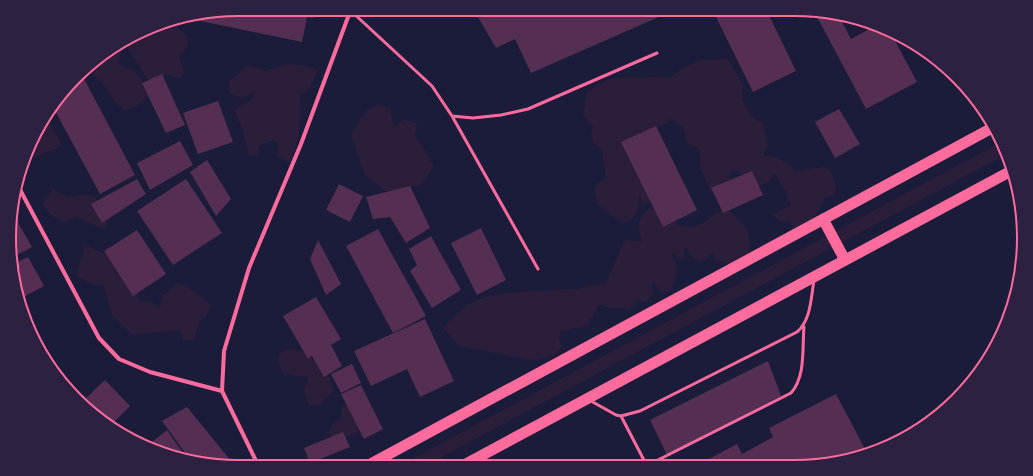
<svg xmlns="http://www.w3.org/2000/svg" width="1033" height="476" font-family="'PT Sans',sans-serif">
	<rect width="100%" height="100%" fill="#1b1b3a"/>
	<path fill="#2a1e3b" d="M 170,20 L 177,23 L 177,27 L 186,35 L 188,41 L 187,47 L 179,56 L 184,73 L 181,78 L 175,78 L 170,75 L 148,80 L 125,44 L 164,21 Z
		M 120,47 L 121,54 L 118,64 C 138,71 142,75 147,96 L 137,106 L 124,111 L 115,102 L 104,85 L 89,71 L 89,65 Z
		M 728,59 L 743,84 L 742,99 L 751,116 L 763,123 C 766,134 770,144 764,154 L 765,156 C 776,156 790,162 795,171 L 824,167 L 831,171 L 836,185 L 834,196 L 825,198 L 814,219 L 794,231 L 790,222 L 779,221 L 772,214 L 791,205 L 784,189 L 776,176 L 772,175 L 771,181 L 757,187 L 737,171 L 731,171 L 730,187 L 722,189 L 710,190 L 700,168 L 701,161 L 699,148 L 687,144 L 684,130 L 671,118 L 668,123 L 657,126 L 653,133 L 655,199 L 643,205 L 639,196 L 637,212 L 631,221 L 622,223 L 597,204 L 594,190 L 600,181 L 606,179 L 602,149 L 594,144 L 591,136 L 593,126 L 589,124 L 583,114 L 587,92 L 598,84 L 612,78 L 671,77 L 684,67 L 701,60 Z
		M 247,65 L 266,71 C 282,64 302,61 318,71 L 310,88 L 300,96 C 301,123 301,137 289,163 L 277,156 L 278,142 L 269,141 L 259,146 L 259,154 L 249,156 L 242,128 L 234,110 L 252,99 L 255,92 L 243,98 L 230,94 L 229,82 Z
		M 379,105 L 390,108 L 394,127 L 404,119 L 417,124 L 415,136 L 428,155 L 434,167 L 420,186 L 413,186 L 403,193 L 385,191 L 365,175 L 351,135 C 361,122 360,109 379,105 Z
		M 46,115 C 50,127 58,135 62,146 L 35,157 L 30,149 L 40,123 Z
		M 1001,142 L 1007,154 L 425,466 L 399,466 Z
		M 53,189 L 67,197 L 84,195 L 95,197 L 108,217 L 105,230 L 75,217 L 64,223 L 50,214 L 42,204 Z
		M 652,206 L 666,208 L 677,225 L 694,227 L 705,222 L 715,213 L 730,211 C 745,225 751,229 750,251 L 741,261 L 732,265 L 715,259 L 714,253 C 710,255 707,260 704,261 C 696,263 689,254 687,248 L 684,249 L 684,259 L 678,259 L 673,253 L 672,255 C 680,268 677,278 670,291 L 664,294 L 661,293 L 655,283 L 652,284 L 653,296 L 645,302 L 638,301 L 629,311 C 618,306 619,309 609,308 C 604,307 604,304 599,305 L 587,326 L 561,331 L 559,338 L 562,349 L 547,358 L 532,360 L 458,346 L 443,328 C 454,316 467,302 482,298 C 511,290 542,291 572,289 C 583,289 593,284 605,284 L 625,240 L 642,241 C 636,227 638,214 652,206 Z
		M 84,244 L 113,258 L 138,295 L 140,302 L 152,302 L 160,309 L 162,295 L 170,291 L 177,283 C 191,287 201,295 211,305 L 206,317 L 199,322 L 194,340 L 183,340 L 179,330 L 132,335 L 112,315 L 103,284 L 97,286 L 76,276 L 83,253 Z
		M 288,349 L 303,351 L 317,363 L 324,365 L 334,390 L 320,405 L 309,406 C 305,397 301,389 308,380 L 307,377 L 283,374 L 277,361 L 281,352 Z
		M 346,404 L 367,428 L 342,439 L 332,439 L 329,432 L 331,425 L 341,419 L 342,406 Z"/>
	<path fill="#542f53" d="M 238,9 L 271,9 L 285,12 L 285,9 L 315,9 L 313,18 L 307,17 L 302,42 L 186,18 Z
		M 479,9 L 677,9 L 531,73 L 515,39 L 496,48 L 475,12 Z
		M 734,9 L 766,9 L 796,71 L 753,92 L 716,17 Z
		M 815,13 L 840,18 L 851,39 L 877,25 L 890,31 L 917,82 L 866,109 Z
		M 81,73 L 135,175 L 100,194 L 53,107 Z
		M 162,74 L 185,125 L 166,133 L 142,83 Z
		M 218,101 L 233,142 L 198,154 L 183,113 Z
		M 839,109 L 860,144 L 835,158 L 815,122 Z
		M 656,126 L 697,210 L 663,227 L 621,142 Z
		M 180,141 L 193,165 L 150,190 L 137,163 Z
		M 207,160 L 231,199 L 216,216 L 190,172 Z
		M 752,171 L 763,195 L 723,213 L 711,188 Z
		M 137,179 L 146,194 L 102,223 L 91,204 Z
		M 186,179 L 222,233 L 173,265 L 137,211 Z
		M 339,184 L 363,196 L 350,222 L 326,210 Z
		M 410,186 L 430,228 L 406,243 L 390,217 L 373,219 L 366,197 Z
		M 13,214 L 32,247 L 13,257 Z
		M 481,228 L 506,280 L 477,295 L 451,243 Z
		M 378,229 L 426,316 L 393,333 L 346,246 Z
		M 137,230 L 166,274 L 133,296 L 104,251 Z
		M 431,236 L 461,290 L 432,308 L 410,271 L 417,265 L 409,249 Z
		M 318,240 L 341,284 L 326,295 L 310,259 Z
		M 28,257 L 44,286 L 20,299 L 13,282 L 13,264 Z
		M 316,297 L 341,339 L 331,345 L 342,366 L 324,377 L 312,356 L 308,359 L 283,316 Z
		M 425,319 L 454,381 L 420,397 L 407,369 L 371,386 L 354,351 Z
		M 768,361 L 781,396 L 667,455 L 650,420 Z
		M 352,364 L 361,383 L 341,393 L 331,374 Z
		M 105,380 L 130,406 L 112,424 L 86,398 Z
		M 361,385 L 383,429 L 364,439 L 341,394 Z
		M 836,394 L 865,449 L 845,460 L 825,465 L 707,465 L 705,461 L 737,444 L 742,454 L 773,437 L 769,428 Z
		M 187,407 L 236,467 L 188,457 L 162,421 Z
		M 167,430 L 185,456 L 151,450 L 146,447 Z
		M 343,432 L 350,447 L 310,463 L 304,448 Z"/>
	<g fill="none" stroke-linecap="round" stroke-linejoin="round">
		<path stroke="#ff6b9d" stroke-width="3" d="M 351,11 L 432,86 L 452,116 L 538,269
			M 452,116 L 473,118 L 501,115 L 528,109 L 657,53
			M 591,401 L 616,415 L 621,416 L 640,411 L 797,332 C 811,320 811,298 814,280
			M 621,416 L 647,466
			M 648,465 L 791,393 C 806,376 802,348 804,327"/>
		<path stroke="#ff6b9d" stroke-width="4" d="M 17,184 L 99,338 L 119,359 L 150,372 L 222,391
			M 259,467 L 222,391 L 224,351 L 249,268 L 301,144 L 351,9"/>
		<path stroke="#ff6b9d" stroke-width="11" d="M 823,219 L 845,260
			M 462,466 L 1011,171
			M 365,467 L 992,128"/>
	</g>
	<path d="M0 0H1033V476H0ZM238 16H795A222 222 0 0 1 1017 238V238A222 222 0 0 1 795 460H238A222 222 0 0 1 16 238V238A222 222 0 0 1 238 16Z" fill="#2d2142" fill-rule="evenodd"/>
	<path fill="none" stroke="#ff6b9d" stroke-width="2" d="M238 16H795A222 222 0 0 1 1017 238V238A222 222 0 0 1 795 460H238A222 222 0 0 1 16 238V238A222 222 0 0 1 238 16Z"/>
</svg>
